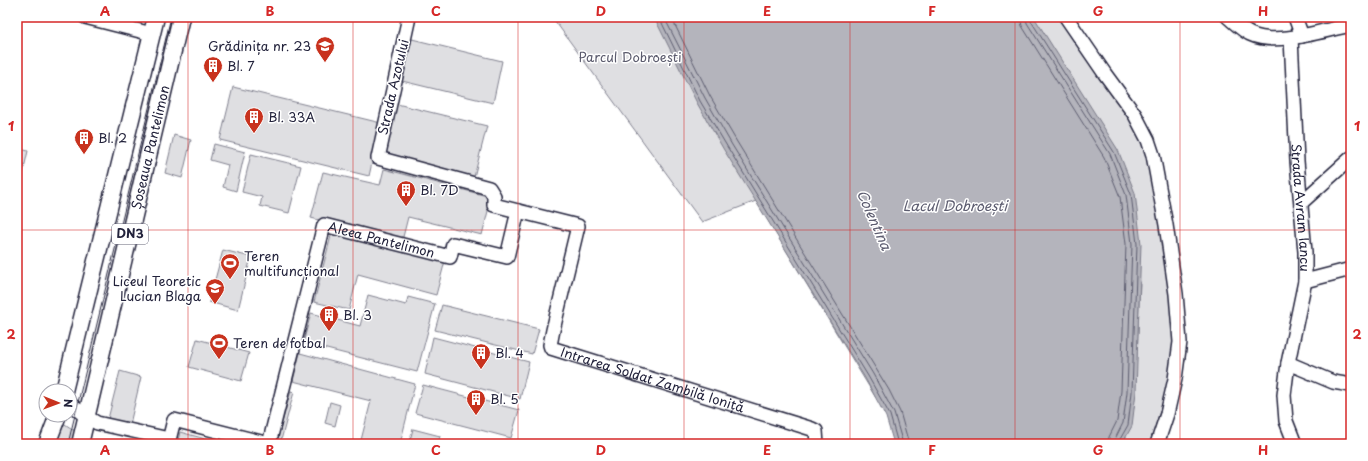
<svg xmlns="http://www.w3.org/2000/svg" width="1368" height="461" font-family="'Playpen Sans',sans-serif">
	<rect width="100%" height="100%" fill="#fff"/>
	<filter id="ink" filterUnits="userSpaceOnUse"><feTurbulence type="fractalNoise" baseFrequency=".025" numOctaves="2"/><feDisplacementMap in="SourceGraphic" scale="8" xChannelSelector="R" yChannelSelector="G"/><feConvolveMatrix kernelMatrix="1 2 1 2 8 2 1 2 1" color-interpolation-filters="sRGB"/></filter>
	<g filter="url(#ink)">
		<path fill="#dfdfe2" stroke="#80808e" d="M 552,17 L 715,17 L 876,398 L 756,201 L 702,222 Z
			M 968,17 L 1065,17 L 1135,124 L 1144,142 L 1163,234 L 1176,346 L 1171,375 L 1150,444 L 1001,444 L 1137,357 L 1140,281 Z
			M 412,39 L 502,61 L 493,103 L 402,81 Z
			M 233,87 L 381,123 L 369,176 L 220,140 Z
			M 397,104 L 487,126 L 474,177 L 385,156 Z
			M 174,135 L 191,140 L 182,178 L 165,173 Z
			M 214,144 L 245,152 L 236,191 L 223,187 L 228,165 L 210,160 Z
			M 17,148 L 28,151 L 17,198 Z
			M 251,154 L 301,166 L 289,213 L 260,206 L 262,197 L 242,192 Z
			M 384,169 L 487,196 L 490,203 L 482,235 L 408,217 L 402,241 L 311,218 L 323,172 L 380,185 Z
			M 332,232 L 445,261 L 436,295 L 358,274 L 349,310 L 314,302 Z
			M 223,250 L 251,257 L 238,310 L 209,302 Z
			M 368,295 L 406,305 L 408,297 L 435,304 L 417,372 L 303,343 L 311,313 L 360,326 Z
			M 442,305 L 539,329 L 532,354 L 435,330 Z
			M 433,337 L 529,362 L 520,399 L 425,374 Z
			M 197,339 L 249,353 L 241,381 L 189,367 Z
			M 300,353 L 415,384 L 400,444 L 360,444 L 371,401 L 293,381 Z
			M 120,371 L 141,377 L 130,424 L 108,419 Z
			M 423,385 L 519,410 L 511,438 L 415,413 Z
			M 291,391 L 294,392 L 280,444 L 276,444 Z
			M 330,402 L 340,405 L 335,426 L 325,423 Z
			M 62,422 L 75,431 L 72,444 L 52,444 Z
			M 413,429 L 440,436 L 438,444 L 409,444 Z
			M 180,432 L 224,444 L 177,444 Z"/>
		<path fill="#b4b4bc" stroke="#7a7a88" d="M 654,17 L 1034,17 L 1118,150 L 1135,193 L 1141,244 L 1136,392 L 1132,426 L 1122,444 L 894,444 L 886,417 L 865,378 L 724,150 L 697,103 Z"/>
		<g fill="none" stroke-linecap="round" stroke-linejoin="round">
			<path stroke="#5c5c6f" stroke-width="1" d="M 659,17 L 700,101 L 728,148 L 868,376 L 890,415 L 898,444
				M 664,17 L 705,98 L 732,145 L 873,374 L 894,413 L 903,444
				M 671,17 L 710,96 L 737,142 L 889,390 L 900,412 L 909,444
				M 1020,17 L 1022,26 L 1104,157 L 1120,197 L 1126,244 L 1121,391 L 1117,421 L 1109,437 L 1108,444
				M 1026,17 L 1027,23 L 1110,154 L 1126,195 L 1132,244 L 1127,392 L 1123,423 L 1115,439 L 1114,444
				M 1031,17 L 1031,21 L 1114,152 L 1131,194 L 1137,244 L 1132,392 L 1128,425 L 1119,441 L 1119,444"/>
			<defs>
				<g id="minor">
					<path d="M 85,17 L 152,34"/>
					<path id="s1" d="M 409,17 L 378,158 L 489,188 L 494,196 L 494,205 L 578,226 L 553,330 L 550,345 L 551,348 L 812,429 L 816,431 L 817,444"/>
					<path d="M 1066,17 L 1105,74 L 1135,115 L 1148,140 L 1153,155 L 1166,225 L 1176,294 L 1180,342 L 1175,379 L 1167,414 L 1157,444"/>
					<path d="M 1228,17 C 1235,23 1242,30 1250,34 C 1277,47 1323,30 1351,25"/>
					<path d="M 1295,17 L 1302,36"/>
					<path id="s2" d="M 1291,38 L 1297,161 L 1305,252 L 1305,281 L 1288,363 L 1284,395 L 1286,421 L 1295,444"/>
					<path d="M 1301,203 L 1351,158"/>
					<path d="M 1305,281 L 1351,269"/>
					<path d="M 1288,363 L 1333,382 L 1351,385"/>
					<path d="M 70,404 L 87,417 L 97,423 L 169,439"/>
					<path d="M 168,444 L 174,420 L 269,444"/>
					<path id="s3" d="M 269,444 L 324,225 L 450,257 L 453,244 L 507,257 L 518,211"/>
				</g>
				<g id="major">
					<path d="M 64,391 L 156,17"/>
					<path d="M 47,444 L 58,415"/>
					<path id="s4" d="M 80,444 L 181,17"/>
				</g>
			</defs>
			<use href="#minor" stroke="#22223b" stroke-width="16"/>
			<use href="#major" stroke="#22223b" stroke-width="19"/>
			<use href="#minor" stroke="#fff" stroke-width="13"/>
			<use href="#major" stroke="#fff" stroke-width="16"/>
			<path stroke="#22223b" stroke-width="1" d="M 68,444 L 171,17"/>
		</g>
	</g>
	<path fill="none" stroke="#d62828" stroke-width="1" stroke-opacity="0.55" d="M 188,17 L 188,444M 353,17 L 353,444M 518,17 L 518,444M 684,17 L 684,444M 850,17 L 850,444M 1015,17 L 1015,444M 1180,17 L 1180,444M 17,230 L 1351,230"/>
	<defs>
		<symbol id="school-pin" viewBox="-11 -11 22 30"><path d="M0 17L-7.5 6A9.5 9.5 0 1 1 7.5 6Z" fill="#c8321e" stroke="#fff"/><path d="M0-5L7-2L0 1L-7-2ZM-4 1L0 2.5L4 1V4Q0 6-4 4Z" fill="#fff"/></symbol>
		<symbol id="building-pin" viewBox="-11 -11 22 30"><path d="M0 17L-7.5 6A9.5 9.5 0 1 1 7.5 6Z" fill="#c8321e" stroke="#fff"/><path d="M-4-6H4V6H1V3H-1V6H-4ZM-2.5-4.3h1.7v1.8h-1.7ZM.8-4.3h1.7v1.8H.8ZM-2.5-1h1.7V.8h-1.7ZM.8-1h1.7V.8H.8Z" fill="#fff"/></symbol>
		<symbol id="stadium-pin" viewBox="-11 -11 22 30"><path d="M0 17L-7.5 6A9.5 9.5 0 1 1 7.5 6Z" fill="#c8321e" stroke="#fff"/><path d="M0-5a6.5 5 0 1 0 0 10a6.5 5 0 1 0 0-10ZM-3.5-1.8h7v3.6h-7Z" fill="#fff"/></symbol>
	</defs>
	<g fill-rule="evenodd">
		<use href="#school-pin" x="314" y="35" width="22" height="30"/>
		<use href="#building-pin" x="202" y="55" width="22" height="30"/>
		<use href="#building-pin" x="243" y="106" width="22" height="30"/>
		<use href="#building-pin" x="73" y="127" width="22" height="30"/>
		<use href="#building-pin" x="395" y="179" width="22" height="30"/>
		<use href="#stadium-pin" x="219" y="252" width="22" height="30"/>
		<use href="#school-pin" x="204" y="277" width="22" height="30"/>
		<use href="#building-pin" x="318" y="304" width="22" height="30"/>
		<use href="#stadium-pin" x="208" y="332" width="22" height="30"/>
		<use href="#building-pin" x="470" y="342" width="22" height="30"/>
		<use href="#building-pin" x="465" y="388" width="22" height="30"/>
	</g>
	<g text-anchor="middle" stroke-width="3" stroke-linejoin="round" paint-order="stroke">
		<rect fill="#fff" stroke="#646476" stroke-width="1" x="112" y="224" width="36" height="20" rx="3"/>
		<g font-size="12" font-weight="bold" fill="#22223b">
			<text x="130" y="238">DN3</text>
		</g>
		<g font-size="13" fill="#22223b" stroke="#fff" text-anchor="start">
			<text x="311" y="51" text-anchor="end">Grădinița nr. 23</text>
			<text x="227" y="71">Bl. 7</text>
			<text x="268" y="122">Bl. 33A</text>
			<text x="98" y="143">Bl. 2</text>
			<text x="420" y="195">Bl. 7D</text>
			<text x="244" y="261">Teren<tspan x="244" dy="15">multifuncțional</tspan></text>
			<text x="201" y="286" text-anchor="end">Liceul Teoretic<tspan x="201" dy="15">Lucian Blaga</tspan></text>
			<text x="343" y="320">Bl. 3</text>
			<text x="233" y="348">Teren de fotbal</text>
			<text x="495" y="358">Bl. 4</text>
			<text x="490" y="404">Bl. 5</text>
		</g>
		<g font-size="13" fill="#5b5b6d" stroke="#fff">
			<text x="630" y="62">Parcul Dobroești</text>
		</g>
		<g font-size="13" fill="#22223b" stroke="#fff">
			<text transform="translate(393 87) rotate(-77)" y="5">Strada Azotului</text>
			<text dy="5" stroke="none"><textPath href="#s4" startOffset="305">Șoseaua Pantelimon</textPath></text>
			<text dy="5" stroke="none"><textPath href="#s2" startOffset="170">Strada Avram Iancu</textPath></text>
			<text dy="5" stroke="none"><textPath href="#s3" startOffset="285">Aleea Pantelimon</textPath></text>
			<text dy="5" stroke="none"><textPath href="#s1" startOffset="596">Intrarea Soldat Zambilă Ioniță</textPath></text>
		</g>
		<g font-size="14" font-style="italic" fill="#5c5c6f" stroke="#fff">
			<text x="955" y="211">Lacul Dobroești</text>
			<text transform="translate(874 220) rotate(66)" y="5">Colentina</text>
		</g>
	</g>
	<rect width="1368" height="461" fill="none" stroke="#fff" stroke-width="44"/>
	<g transform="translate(58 403) rotate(91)"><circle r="19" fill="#ffffff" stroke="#a7a7b1"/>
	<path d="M0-3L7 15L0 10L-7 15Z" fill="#c8321e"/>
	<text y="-6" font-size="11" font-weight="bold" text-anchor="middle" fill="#22223b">N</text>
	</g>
	<rect x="22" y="22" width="1324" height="417" fill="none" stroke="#d62828" stroke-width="1.5"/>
	<g font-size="13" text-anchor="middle" font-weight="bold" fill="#d62828">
		<text x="105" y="16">A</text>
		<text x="270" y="16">B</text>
		<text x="436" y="16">C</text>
		<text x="601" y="16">D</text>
		<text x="767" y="16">E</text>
		<text x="932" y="16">F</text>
		<text x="1098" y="16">G</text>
		<text x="1263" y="16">H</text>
		<text x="11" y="131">1</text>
		<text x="1357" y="131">1</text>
		<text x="11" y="339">2</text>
		<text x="1357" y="339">2</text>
		<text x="105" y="455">A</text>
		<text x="270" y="455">B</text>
		<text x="436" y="455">C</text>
		<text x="601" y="455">D</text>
		<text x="767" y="455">E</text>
		<text x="932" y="455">F</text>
		<text x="1098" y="455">G</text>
		<text x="1263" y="455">H</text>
	</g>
</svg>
